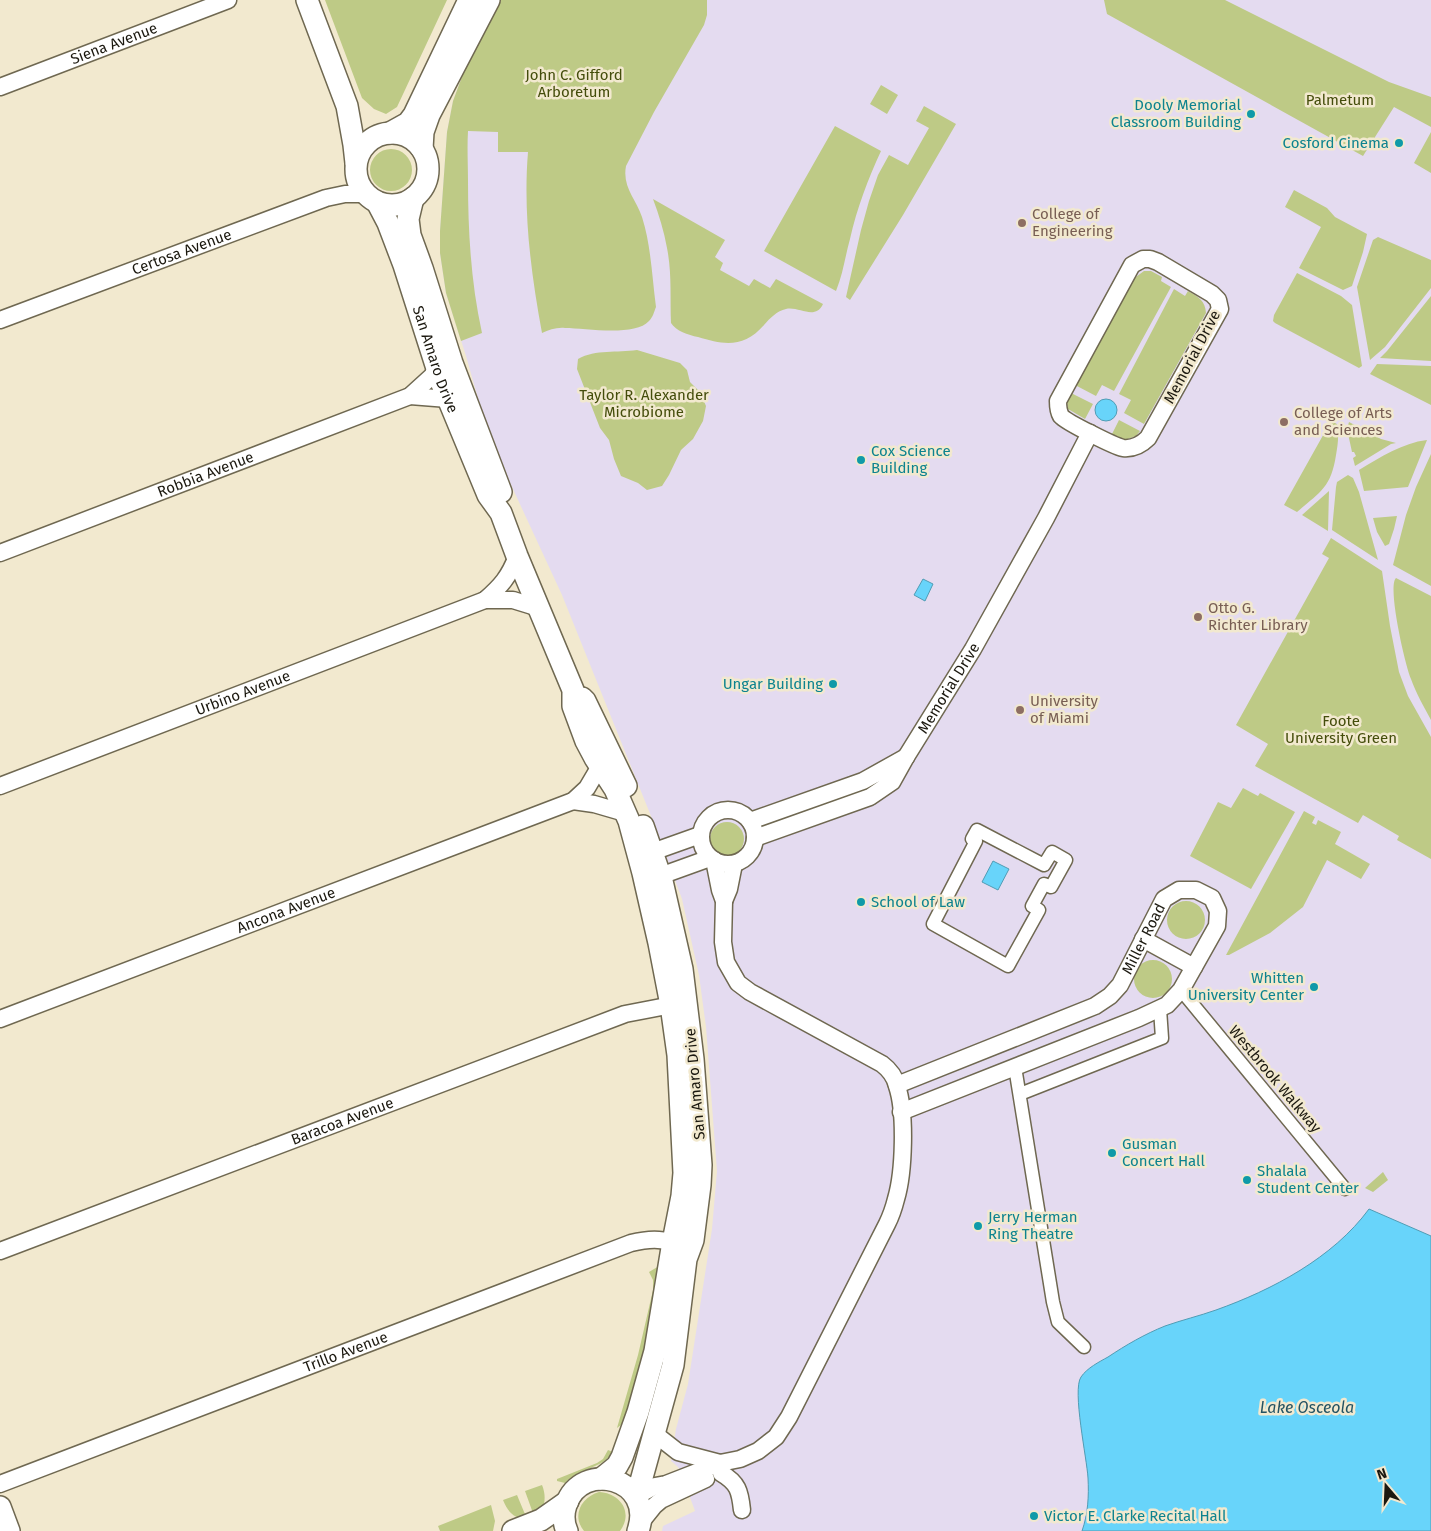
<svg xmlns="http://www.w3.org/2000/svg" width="1431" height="1531" font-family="'Fira Sans',sans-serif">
	<rect width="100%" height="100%" fill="#f2e9cf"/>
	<path fill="#e4dbf0" d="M 501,0 L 1431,0 L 1431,1531 L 662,1531 L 663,1526 L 695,1511 L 681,1473 L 678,1467 L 671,1461 L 676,1429 L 688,1384 L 712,1229 L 717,1171 L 706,1027 L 699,975 L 682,899 L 655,826 L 562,595 L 506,474 L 483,416 L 466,356 L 446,293 L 440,253 L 440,231 L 447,132 L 453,101 L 463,74 Z"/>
	<path fill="#beca86" d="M 325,0 L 447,0 L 397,107 L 386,114 L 374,109 L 362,98 Z
		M 501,0 L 707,0 L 707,15 L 704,25 L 654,112 L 626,166 C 622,187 636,199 642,217 C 651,245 652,277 656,307 C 654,312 653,317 649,321 C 635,337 585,328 565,328 C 557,327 549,330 542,333 C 531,273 523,213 528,152 L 498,152 L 498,132 L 468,131 C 467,148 468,165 468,181 C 468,232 471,283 482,333 L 461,341 L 446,293 L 440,253 L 440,231 L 447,132 L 453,101 L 463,74 Z
		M 1104,0 L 1225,0 L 1389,82 L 1431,97 L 1431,127 L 1394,107 L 1363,156 L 1107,14 Z
		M 881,85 L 898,95 L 887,114 L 870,104 Z
		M 924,106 L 956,124 L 903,215 L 850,300 L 846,297 L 861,230 L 869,201 L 878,175 L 889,155 L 908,165 L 929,128 L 916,121 Z
		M 835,126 L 881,151 C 868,179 857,208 850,239 C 845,257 843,274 836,291 L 764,251 Z
		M 1431,132 L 1431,173 L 1414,163 Z
		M370 170a21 21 0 1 1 42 0a21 21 0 1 1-42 0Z
		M 1294,190 L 1327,208 L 1335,217 L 1367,234 L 1363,252 L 1352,286 L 1343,290 L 1299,268 L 1321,227 L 1285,207 Z
		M 653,199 L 725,240 L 715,257 L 723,263 L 720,270 L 749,286 L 754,279 L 770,288 L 776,279 L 823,304 C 815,321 799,306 786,309 C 777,311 770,318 764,325 C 744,348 724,345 698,337 C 688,335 676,331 671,323 C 670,298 672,273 667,248 C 664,231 659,215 653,199 Z
		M 1378,237 L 1431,260 L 1431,288 L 1385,347 L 1370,360 L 1357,287 L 1373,240 Z
		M 1144,271 L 1151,271 L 1162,277 L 1161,281 L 1171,287 L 1114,391 L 1102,385 L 1096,396 L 1075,385 L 1133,279 Z
		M 1297,273 L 1341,296 L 1352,305 L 1362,366 L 1359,368 L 1275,323 L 1273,321 L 1274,315 Z
		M 1174,289 L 1185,296 L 1188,291 C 1199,297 1205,301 1206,313 L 1144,424 L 1124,413 L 1131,400 L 1119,394 Z
		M 1431,296 L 1431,361 L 1380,358 L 1387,351 Z
		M 637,350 L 680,363 L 687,370 L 690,382 L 700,392 L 706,406 L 703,421 L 693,439 L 681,450 L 669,475 L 662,486 L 647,490 L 638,483 L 621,476 L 614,459 L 609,440 L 600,428 L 577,369 L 578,359 C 596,349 617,353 637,350 Z
		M 1377,364 L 1431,366 L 1431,405 L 1370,374 Z
		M 1071,393 L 1093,404 L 1085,419 L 1068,409 L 1067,402 Z
		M 1119,420 L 1140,431 L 1136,436 L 1125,440 L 1112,434 Z
		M 1331,421 L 1337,424 C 1339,435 1338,444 1336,455 C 1331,488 1320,492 1297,512 L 1284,505 Z
		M 1349,422 L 1381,439 L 1396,443 L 1391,444 L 1355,466 L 1353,458 L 1356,456 L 1354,452 L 1352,452 L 1347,429 Z
		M 1427,440 L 1408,487 L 1364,491 L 1359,470 C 1381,457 1402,443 1427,440 Z
		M 1431,454 L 1431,586 L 1393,565 L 1406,515 L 1416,487 Z
		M 1348,475 L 1353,478 L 1359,492 L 1378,560 L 1332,530 L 1336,487 L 1337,482 Z
		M 1329,491 L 1328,531 L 1302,515 Z
		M 1397,516 L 1394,529 L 1389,544 L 1385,546 L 1377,532 L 1373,518 Z
		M 1331,538 L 1382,571 L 1390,626 L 1399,672 L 1408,696 L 1431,737 L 1431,859 L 1397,840 L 1399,836 L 1363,815 L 1358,823 L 1255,766 L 1268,744 L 1236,725 L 1329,558 L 1322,554 Z
		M 1396,578 L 1431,596 L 1431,720 C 1424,707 1416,693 1411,679 C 1405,665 1387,586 1396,578 Z
		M 1243,788 L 1258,796 L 1260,793 L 1295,812 L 1251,889 L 1190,856 L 1218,802 L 1231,808 Z
		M 1304,811 L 1315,817 L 1312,823 L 1316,825 L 1318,820 L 1341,832 L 1335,844 L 1370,864 L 1361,879 L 1327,860 L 1303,907 L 1270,933 L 1229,955 L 1226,955 Z
		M710 839a17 17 0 1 1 34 0a17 17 0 1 1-34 0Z
		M1167 920a19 19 0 1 1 38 0a19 19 0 1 1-38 0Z
		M1134 979a19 19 0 1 1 38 0a19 19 0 1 1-38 0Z
		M 1383,1172 L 1388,1180 L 1373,1192 L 1365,1188 Z
		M 659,1266 L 644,1358 L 625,1422 L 617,1428 L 638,1355 L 653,1290 L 653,1280 L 649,1272 Z
		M 608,1450 L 613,1452 C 602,1469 579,1468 565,1483 L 557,1481 L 557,1479 L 597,1463 L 603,1459 Z
		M 542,1485 C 546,1495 545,1502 542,1512 L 534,1516 L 525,1491 Z
		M 599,1492 C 620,1493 634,1512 620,1531 L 584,1531 C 571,1515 582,1497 599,1492 Z
		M 517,1495 L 527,1519 C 514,1519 508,1512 503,1500 Z
		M 491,1505 L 495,1521 L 493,1531 L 440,1531 L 438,1526 Z"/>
	<path fill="#68d4fa" stroke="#519cb4" d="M1095 410a11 11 0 1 1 22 0a11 11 0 1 1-22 0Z
		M 923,579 L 933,584 L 925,601 L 914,595 Z
		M 993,861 L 1009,869 L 998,890 L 982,882 Z
		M 1369,1209 L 1431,1236 L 1431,1531 L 1082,1531 C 1088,1514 1089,1496 1088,1478 C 1087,1459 1072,1390 1081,1377 C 1087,1368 1099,1362 1108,1357 C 1126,1345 1145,1334 1165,1326 C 1182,1320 1199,1316 1216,1310 C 1272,1290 1333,1258 1369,1209 Z"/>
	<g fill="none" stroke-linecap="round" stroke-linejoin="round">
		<defs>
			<path id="pedestrian" d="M 977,830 L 1044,865 L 1052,852 L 1066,860 L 1051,887 L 1044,884 L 1032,906 L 1039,910 L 1008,966 L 933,924 L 976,841 L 972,839 Z
				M 1181,990 L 1345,1189
				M 1015,1067 L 1053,1302 L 1058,1322 L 1084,1347
				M 1020,1094 L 1162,1038 L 1160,1009"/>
			<g id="minor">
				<path id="s1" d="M 0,87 L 228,0"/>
				<path d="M 1143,259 L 1150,259 L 1158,262 L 1212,294 L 1218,300 L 1220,309 L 1148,438 C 1141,445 1133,449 1123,448 C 1114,446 1066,422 1061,416 C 1058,411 1058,406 1058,401 L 1132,265 Z"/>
				<path id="s2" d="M 0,320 L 326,198 L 345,194 L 365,194"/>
				<path d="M 410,396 L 448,399"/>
				<path id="s3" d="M 0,553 L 410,396 L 432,376 L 436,369"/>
				<path d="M 485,600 C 501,586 509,577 517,556"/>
				<path id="s4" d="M 906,757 L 973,649 L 1046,518 L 1090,433"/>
				<path id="s5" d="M 0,786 L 485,600 L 513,600 L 539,608"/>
				<path d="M 573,801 L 594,804 L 625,813"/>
				<circle cx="728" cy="837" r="27"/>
				<path d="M 750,821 L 863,781 L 906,757 L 892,782 L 870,797 L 755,838"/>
				<path d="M 641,856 L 700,835"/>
				<path d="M 649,880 L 710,858"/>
				<path d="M 724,901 L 729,889 L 734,864"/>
				<path d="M 1143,939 L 1194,967"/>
				<path id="s6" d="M 0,1019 L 573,801 L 587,788 L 600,766"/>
				<path id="s7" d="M 897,1085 L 1095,1006 L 1110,996 L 1120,985 L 1164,899 L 1179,890 L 1196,890 L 1212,898 L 1218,911 L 1217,926 L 1181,990 L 1167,1005 L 1139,1018 L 901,1112"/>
				<path id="s8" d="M 0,1251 L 625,1014 L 682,1003"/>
				<path d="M 655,1434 L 678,1452 L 720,1463"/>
				<path d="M 721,1473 C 738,1483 740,1491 742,1510"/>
				<path id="s9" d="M 0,1484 L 631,1243 C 647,1239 668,1236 680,1249"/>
				<path d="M 637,1496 L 655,1486 L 666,1484 L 720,1463 L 740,1459 L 758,1451 L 776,1437 L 789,1417 L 887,1224 C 891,1216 894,1207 896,1199 C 904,1172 906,1113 897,1086 C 895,1077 890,1070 882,1064 L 750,992 L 738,983 L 726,962 L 723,942 L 724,901 L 720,890 L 714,860"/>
				<path d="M 642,1521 L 654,1506 L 661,1500 L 706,1479"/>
			</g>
			<g id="tertiary">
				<path d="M 307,0 L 347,106 L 354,145 L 356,163"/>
				<circle cx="392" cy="169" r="36"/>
				<path d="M 390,133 L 408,123 L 414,115 L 469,0"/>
				<path d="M 422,149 L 423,132 L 429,115 L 489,0"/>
				<path d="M 413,198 L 408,219 L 410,235 L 422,268 L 452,363 L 501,492"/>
				<path id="s10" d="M 377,202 L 388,223 L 404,265 L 442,384 L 488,495 L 501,513 L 517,556 L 573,690 L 573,706 L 586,741 L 595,758 L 615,789 L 629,821 L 643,873 L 659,943 L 671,1005 L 678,1055 L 684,1173 L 682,1196 L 673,1242 L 655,1351 L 638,1412 L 622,1457 L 617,1466 L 601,1479"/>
				<path d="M 582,698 L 585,701 L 626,786"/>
				<path d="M 634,1493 L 641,1481 L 673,1365 L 686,1259 L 693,1240 L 700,1185 L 701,1165 L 693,1059 L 682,969 L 662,881 L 643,826"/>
				<path d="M 0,1507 L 9,1531"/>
				<path d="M 513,1531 L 541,1520 L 568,1501"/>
				<path d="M 567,1531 C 563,1522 563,1514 566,1505 C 581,1459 656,1478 638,1531"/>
			</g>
		</defs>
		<use href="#pedestrian" stroke="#6f6851" stroke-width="15"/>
		<use href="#minor" stroke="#6f6851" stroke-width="19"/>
		<use href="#tertiary" stroke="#6f6851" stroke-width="24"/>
		<use href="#pedestrian" stroke="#fff" stroke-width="12"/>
		<use href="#minor" stroke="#fff" stroke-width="16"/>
		<use href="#tertiary" stroke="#fff" stroke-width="21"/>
	</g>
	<g fill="#0f9aa8" stroke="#f2e9cf" stroke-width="2">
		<circle cx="1251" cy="114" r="5"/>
		<circle cx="1399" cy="143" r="5"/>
		<circle cx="861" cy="460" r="5"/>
		<circle cx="833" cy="684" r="5"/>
		<circle cx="861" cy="902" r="5"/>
		<circle cx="1314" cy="987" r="5"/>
		<circle cx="1112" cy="1153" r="5"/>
		<circle cx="1247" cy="1180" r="5"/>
		<circle cx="978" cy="1226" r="5"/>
		<circle cx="1034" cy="1516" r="5"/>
	</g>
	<g fill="#8d6e63" stroke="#f2e9cf" stroke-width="2">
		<circle cx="1022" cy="223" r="5"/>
		<circle cx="1284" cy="422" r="5"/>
		<circle cx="1198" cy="617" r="5"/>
		<circle cx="1020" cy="710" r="5"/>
	</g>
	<g text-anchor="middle" stroke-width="5" stroke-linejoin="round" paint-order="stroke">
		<g font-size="15" fill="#1b180f" stroke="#f2e9cf">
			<text dy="5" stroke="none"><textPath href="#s1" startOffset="122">Siena Avenue</textPath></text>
			<text dy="5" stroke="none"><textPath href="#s2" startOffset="194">Certosa Avenue</textPath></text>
			<text transform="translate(1192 357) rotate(-62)" y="5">Memorial Drive</text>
			<text dy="5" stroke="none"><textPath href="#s10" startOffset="168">San Amaro Drive</textPath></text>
			<text dy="5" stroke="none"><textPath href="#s3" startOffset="220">Robbia Avenue</textPath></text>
			<text dy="5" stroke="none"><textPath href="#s4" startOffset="81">Memorial Drive</textPath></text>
			<text dy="5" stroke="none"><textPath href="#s5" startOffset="260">Urbino Avenue</textPath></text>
			<text dy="5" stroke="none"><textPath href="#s6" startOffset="306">Ancona Avenue</textPath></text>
			<text dy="5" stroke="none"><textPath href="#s7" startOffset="298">Miller Road</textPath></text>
			<text transform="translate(1275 1079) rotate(50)" y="5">Westbrook Walkway</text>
			<text transform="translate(695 1084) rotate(-95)" y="5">San Amaro Drive</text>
			<text dy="5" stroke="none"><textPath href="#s8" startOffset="366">Baracoa Avenue</textPath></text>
			<text dy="5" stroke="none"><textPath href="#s9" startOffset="370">Trillo Avenue</textPath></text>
		</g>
		<g font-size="15" fill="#444d0b" stroke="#f2e9cf">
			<text x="574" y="80">John C. Gifford<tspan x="574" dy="17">Arboretum</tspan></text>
			<text x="1340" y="105">Palmetum</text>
			<text x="644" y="400">Taylor R. Alexander<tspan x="644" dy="17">Microbiome</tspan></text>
			<text x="1341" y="726">Foote<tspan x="1341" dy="17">University Green</tspan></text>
		</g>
		<g font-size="15" fill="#0d838f" stroke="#f2e9cf" text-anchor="start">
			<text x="1241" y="110" text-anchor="end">Dooly Memorial<tspan x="1241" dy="17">Classroom Building</tspan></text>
			<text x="1389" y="148" text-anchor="end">Cosford Cinema</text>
			<text x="871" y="456">Cox Science<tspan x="871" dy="17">Building</tspan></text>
			<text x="823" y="689" text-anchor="end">Ungar Building</text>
			<text x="871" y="907">School of Law</text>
			<text x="1304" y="983" text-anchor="end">Whitten<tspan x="1304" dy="17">University Center</tspan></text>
			<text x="1122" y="1149">Gusman<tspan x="1122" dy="17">Concert Hall</tspan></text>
			<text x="1257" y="1176">Shalala<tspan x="1257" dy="17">Student Center</tspan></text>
			<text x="988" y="1222">Jerry Herman<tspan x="988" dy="17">Ring Theatre</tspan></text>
			<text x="1044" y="1521">Victor E. Clarke Recital Hall</text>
		</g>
		<g font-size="15" fill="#785e54" stroke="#f2e9cf" text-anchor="start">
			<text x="1032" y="219">College of<tspan x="1032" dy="17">Engineering</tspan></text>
			<text x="1294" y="418">College of Arts<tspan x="1294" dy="17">and Sciences</tspan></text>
			<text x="1208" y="613">Otto G.<tspan x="1208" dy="17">Richter Library</tspan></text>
			<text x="1030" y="706">University<tspan x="1030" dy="17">of Miami</tspan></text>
		</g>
		<g font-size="16" font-style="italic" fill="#235262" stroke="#f2e9cf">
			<text x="1307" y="1413">Lake Osceola</text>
		</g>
	</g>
	<g transform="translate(1386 1486) rotate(341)" stroke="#f2e9cf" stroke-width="4" paint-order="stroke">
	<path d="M0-4L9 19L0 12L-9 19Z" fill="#1b180f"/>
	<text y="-8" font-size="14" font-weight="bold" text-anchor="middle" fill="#1b180f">N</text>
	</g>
</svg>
